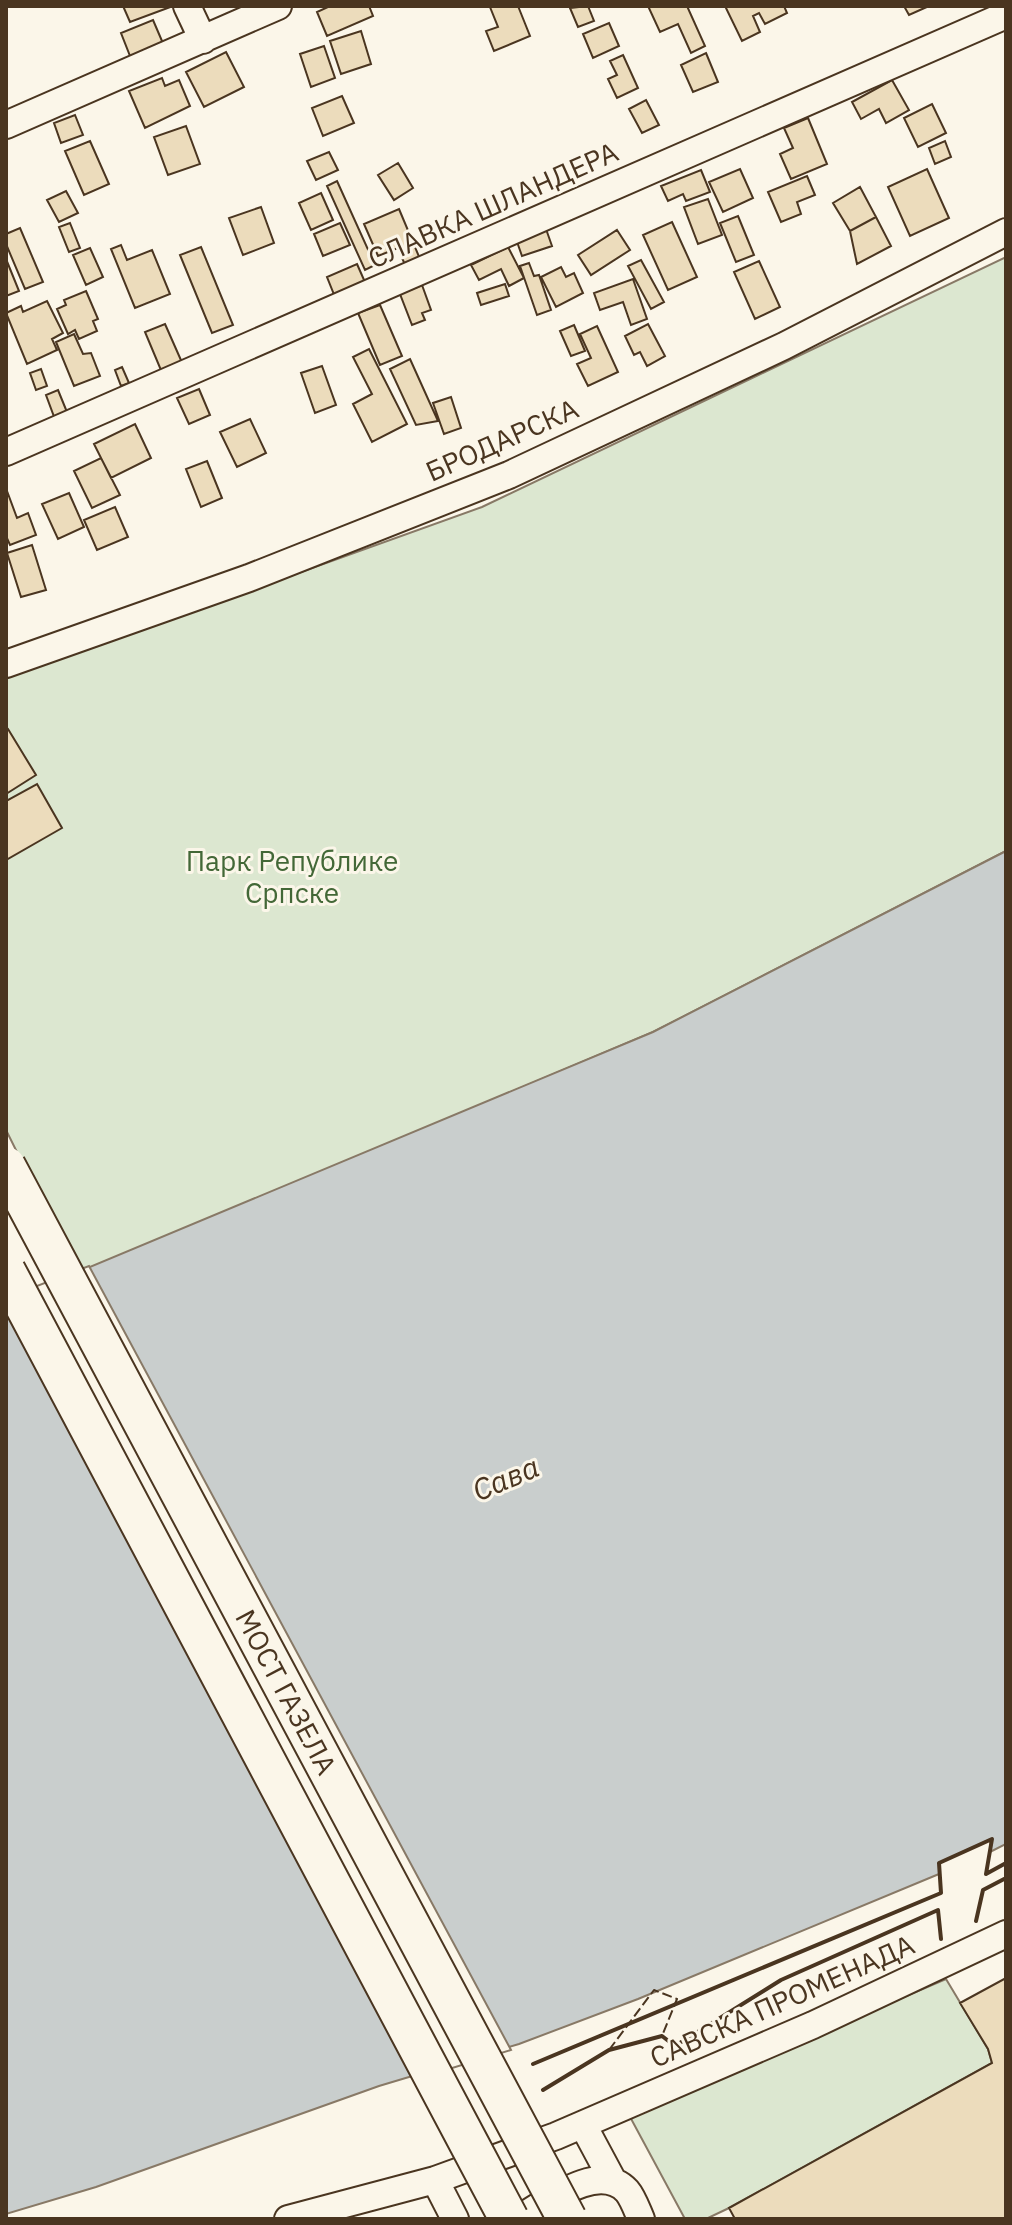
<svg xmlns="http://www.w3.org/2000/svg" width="1012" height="2225" font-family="'IBM Plex Sans',sans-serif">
	<rect width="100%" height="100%" fill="#fbf6e9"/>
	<path fill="#dce7d0" stroke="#887966" stroke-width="2" d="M 1006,257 L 1006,851 L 653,1032 L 78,1275 L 6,1130 L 6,678 L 482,507 Z
		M 946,1979 L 988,2049 L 992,2063 L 729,2208 L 706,2219 L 685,2219 L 629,2115 Z"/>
	<path fill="#c9cecd" stroke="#887966" stroke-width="2" d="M 1006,851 L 1006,1844 L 990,1852 L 991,1839 L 939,1863 L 939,1874 L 638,1999 L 519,2044 L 379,2086 L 96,2187 L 6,2214 L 6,1302 L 653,1032 Z"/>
	<path fill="#fbf6e9" stroke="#887966" stroke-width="2" d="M 89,1266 L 511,2050 L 426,2076 L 16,1294 Z"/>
	<path fill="#ecdcbc" stroke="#4a3520" stroke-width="2" d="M 123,6 L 173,6 L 130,22 Z
		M 330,6 L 369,6 L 373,16 L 327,36 L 317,12 Z
		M 518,6 L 530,36 L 494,51 L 486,31 L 498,27 L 490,7 Z
		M 588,6 L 594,21 L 578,27 L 570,8 Z
		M 648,6 L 687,6 L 705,46 L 691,53 L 678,24 L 660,32 Z
		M 725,6 L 784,6 L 787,13 L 765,24 L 759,13 L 753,16 L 760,32 L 742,41 Z
		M 904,6 L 929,6 L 909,15 Z
		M 153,20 L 165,48 L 132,61 L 121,33 Z
		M 609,23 L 619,46 L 593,58 L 583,34 Z
		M 361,31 L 371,64 L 341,74 L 330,41 Z
		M 324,46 L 335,78 L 311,87 L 300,54 Z
		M 226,52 L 244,87 L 204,107 L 186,72 Z
		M 706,53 L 718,82 L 693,92 L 681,65 Z
		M 623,55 L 638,88 L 617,98 L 608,79 L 617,75 L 610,61 Z
		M 162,78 L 165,86 L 179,80 L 190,106 L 145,128 L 129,91 Z
		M 892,80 L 909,110 L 886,123 L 879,109 L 861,119 L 852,102 Z
		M 342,96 L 354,123 L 323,136 L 312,108 Z
		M 646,100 L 659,125 L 642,133 L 629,109 Z
		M 932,104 L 946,133 L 918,147 L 904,118 Z
		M 75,115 L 83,135 L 61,143 L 54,123 Z
		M 808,118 L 827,164 L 791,179 L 780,154 L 793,148 L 784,128 Z
		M 186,126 L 200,164 L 168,175 L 154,137 Z
		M 90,141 L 109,184 L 84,195 L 65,151 Z
		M 945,141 L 951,157 L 935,164 L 929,148 Z
		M 329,152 L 338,170 L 316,180 L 307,161 Z
		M 398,163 L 413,188 L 394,200 L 378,175 Z
		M 740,169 L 753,198 L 723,212 L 709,182 Z
		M 927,169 L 949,218 L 910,236 L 888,187 Z
		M 701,170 L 710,192 L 686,201 L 683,194 L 668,201 L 661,186 Z
		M 807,176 L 815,195 L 797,202 L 801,214 L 781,222 L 768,192 Z
		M 337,181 L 375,265 L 365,270 L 327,186 Z
		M 860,187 L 876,217 L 850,231 L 833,203 Z
		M 66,191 L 78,213 L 59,222 L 47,200 Z
		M 321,193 L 333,220 L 311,230 L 299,203 Z
		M 708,199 L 722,235 L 698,244 L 684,207 Z
		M 261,207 L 274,243 L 243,255 L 229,218 Z
		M 399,209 L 420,259 L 405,265 L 398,248 L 378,256 L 364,224 Z
		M 738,216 L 754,255 L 736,262 L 720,223 Z
		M 876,217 L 891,246 L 857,264 L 850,231 Z
		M 672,222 L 697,277 L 668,290 L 643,235 Z
		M 70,223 L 80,248 L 69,252 L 59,227 Z
		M 340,223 L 350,245 L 323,256 L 314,234 Z
		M 20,228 L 43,282 L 25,289 L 6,244 L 6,234 Z
		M 546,229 L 552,246 L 522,256 L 516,239 Z
		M 617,230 L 630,250 L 591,275 L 578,255 Z
		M 121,245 L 127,260 L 152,250 L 170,294 L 135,308 L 111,249 Z
		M 201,247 L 233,325 L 212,333 L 180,255 Z
		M 508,247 L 524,278 L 509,286 L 501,269 L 479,280 L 471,265 Z
		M 90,248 L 103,277 L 86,285 L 73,255 Z
		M 6,259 L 19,291 L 6,296 Z
		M 641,260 L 664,302 L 651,309 L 628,266 Z
		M 759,261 L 780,307 L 755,319 L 734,272 Z
		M 529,263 L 534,276 L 539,275 L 551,310 L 537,315 L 520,266 Z
		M 357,264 L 368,289 L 337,302 L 327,277 Z
		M 561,267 L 566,277 L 574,273 L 583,293 L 556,307 L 541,277 Z
		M 633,279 L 647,319 L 631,325 L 623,302 L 600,310 L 594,293 Z
		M 505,284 L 509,296 L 481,305 L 477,293 Z
		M 422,285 L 431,310 L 422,313 L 425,320 L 412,325 L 400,294 Z
		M 86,291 L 98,319 L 93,321 L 97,331 L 79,339 L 75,330 L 68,334 L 57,309 L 66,305 L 64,300 Z
		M 47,301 L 63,333 L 52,339 L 57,350 L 27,364 L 6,313 L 21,306 L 23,312 Z
		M 380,305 L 402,356 L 380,365 L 358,313 Z
		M 165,324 L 184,367 L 163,375 L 145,332 Z
		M 648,324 L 665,356 L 647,366 L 640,352 L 634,355 L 625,336 Z
		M 574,325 L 585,351 L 571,356 L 560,331 Z
		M 597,326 L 618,372 L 588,386 L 577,364 L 591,358 L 580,334 Z
		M 74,334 L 83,354 L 91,353 L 100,376 L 74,386 L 56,342 Z
		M 369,349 L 407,424 L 372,442 L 353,404 L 372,394 L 353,357 Z
		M 410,359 L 438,421 L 416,425 L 390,369 Z
		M 322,366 L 336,405 L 315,413 L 301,373 Z
		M 122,367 L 129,383 L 121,386 L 115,370 Z
		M 41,369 L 47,386 L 36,390 L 30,373 Z
		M 199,389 L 210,415 L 189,424 L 177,398 Z
		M 58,390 L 69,417 L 56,422 L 46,395 Z
		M 451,397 L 461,428 L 444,434 L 433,403 Z
		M 250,419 L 266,453 L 237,467 L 220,432 Z
		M 135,424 L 151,458 L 111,478 L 94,444 Z
		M 101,458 L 120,495 L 92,508 L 74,471 Z
		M 207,461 L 222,498 L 201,507 L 186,469 Z
		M 7,491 L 17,518 L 28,513 L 36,535 L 10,545 L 6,536 Z
		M 69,493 L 84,527 L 58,539 L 42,504 Z
		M 115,507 L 128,537 L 97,550 L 84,520 Z
		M 32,545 L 46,590 L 21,597 L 7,553 Z
		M 8,729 L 36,775 L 6,794 L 6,730 Z
		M 37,784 L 62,828 L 6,860 L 6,801 Z
		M 1006,1978 L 1006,2219 L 735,2219 L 729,2208 L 992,2063 L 988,2049 L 960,2003 Z"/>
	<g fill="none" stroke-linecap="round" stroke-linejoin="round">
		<defs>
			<path id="minor" d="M 187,6 L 203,40
				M 6,125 L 278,6
				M 6,452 L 1006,15
				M 6,664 L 249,578 L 509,475 L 784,346 L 1006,232
				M 583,2125 L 613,2181
				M 435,2180 L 455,2219
				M 288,2219 L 435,2180 L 556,2136 L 813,2025 L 1006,1934
				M 518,2219 C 545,2204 598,2160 627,2191 C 633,2198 637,2210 641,2219"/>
		</defs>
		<use href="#minor" stroke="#4a3520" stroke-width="30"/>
		<use href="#minor" stroke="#fbf6e9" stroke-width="26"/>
		<defs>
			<path id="highway-bridge" d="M 6,1166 L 567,2219
				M 6,1271 L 509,2219"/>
		</defs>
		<use href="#highway-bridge" stroke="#4a3520" stroke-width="42" stroke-linecap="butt"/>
		<use href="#highway-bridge" stroke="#fbf6e9" stroke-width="38"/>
		<path stroke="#4a3520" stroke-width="2" stroke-dasharray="10 4" stroke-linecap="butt" d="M 609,2050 L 654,1990 L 677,1999 L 662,2036"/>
		<path stroke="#4a3520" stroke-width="4" d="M 976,1921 L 983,1890 L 1006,1878
			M 533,2064 L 941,1893 L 939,1863 L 992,1839 L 986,1874 L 1006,1863
			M 543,2090 L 609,2050 L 662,2036 L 675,2046 L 781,1980 L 938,1910 L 941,1939"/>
	</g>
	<g text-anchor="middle" stroke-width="6" stroke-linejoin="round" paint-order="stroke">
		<g font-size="28" fill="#4a3520" stroke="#fbf6e9">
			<text transform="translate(493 205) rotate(-24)" y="10">СЛАВКА ШЛАНДЕРА</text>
			<text transform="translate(502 440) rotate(-24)" y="10">БРОДАРСКА</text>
			<text transform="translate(286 1692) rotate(62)" y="10">МОСТ ГАЗЕЛА</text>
			<text transform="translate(782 2001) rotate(-24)" y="10">САВСКА ПРОМЕНАДА</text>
		</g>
		<g font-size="28" fill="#436837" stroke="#fbf6e9">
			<text x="292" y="871">Парк Републике<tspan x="292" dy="32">Српске</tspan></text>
		</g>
		<g font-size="30" font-style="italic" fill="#4a3520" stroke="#fbf6e9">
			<text transform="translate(506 1479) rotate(-23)" y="10">Сава</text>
		</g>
	</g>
	<rect width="1012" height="2225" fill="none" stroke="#4a3520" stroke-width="16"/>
</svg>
